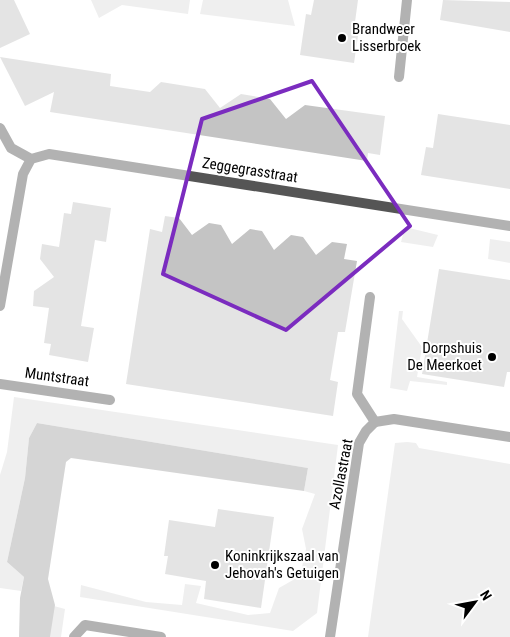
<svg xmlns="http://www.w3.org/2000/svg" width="510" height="637" font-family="'Roboto Condensed',sans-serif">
	<rect width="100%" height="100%" fill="#fff"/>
	<path fill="#dcdcdc" d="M 91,0 L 190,0 L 188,14 L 122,5 L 99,18 Z
		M 203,0 L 288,0 L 295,26 L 200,14 Z
		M 405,227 L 438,235 L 433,247 L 401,242 Z
		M 490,239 L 510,242 L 510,263 L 488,259 Z
		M 399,311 L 403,311 L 402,319 L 422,347 L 417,377 L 447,382 L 447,385 L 410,381 L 407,391 L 390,388 Z
		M 14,397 L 338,445 L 317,613 L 293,631 L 80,597 L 81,585 L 146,602 L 182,605 L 185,584 L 201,586 L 196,603 L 248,615 L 270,613 L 279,588 L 300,576 L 306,549 L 302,529 L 315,494 L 304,491 L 308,468 L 37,423 L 29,438 L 25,478 L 7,562 L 24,577 L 21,591 L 0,588 L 0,475 L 7,452 Z
		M 407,442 L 416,443 L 419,448 L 510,464 L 510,637 L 368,637 L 395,443 Z
		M 54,606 L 65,609 L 61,637 L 49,637 Z"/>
	<path fill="#a3a3a3" d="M 37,423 L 308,468 L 304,491 L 71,458 L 66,462 L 48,579 L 55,605 L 50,637 L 19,637 L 20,598 L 24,577 L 7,562 L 25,478 L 29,438 Z"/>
	<path fill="#c4c4c4" d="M 0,0 L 14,0 L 30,34 L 0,48 Z
		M 314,0 L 358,0 L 355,22 L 360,22 L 354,63 L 300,55 L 306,14 L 311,15 Z
		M 443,0 L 510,2 L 510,32 L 440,20 Z
		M 0,57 L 111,74 L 110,86 L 150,92 L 161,82 L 205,89 L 220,108 L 241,94 L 270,99 L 286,119 L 305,105 L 385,116 L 380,155 L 368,153 L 367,161 L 50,112 L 54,92 L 25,106 Z
		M 438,114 L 510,125 L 510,189 L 421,175 L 426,147 L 433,148 Z
		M 73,202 L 111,208 L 106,242 L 95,240 L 81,326 L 94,328 L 88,362 L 49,355 L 51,344 L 44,343 L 49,308 L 33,306 L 34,291 L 54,277 L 40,259 L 42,244 L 59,247 L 64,213 L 71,214 Z
		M 165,216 L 179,218 L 192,235 L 209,223 L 221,225 L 232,244 L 250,229 L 262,231 L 274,250 L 291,235 L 303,237 L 316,255 L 332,242 L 347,244 L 344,259 L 357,261 L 345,332 L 338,332 L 330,380 L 338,382 L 333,416 L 126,384 L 150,229 L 162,232 Z
		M 439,269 L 510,280 L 510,372 L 507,372 L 504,387 L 422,374 Z
		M 218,509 L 274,517 L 261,608 L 204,599 L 206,581 L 165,574 L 168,556 L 164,556 L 169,520 L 215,527 Z"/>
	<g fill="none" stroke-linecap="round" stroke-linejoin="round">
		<path stroke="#555" stroke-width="10" d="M 375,422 L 394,419 L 510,437"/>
		<path stroke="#555" stroke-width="10" d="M 399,77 L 407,0
			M 0,128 L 11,148 L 31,159 L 49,154 L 510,226
			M 0,306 L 23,174 L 31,159
			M 0,384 L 110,400
			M 74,637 L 85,625 L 161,637
			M 330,637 L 359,443 L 366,431 L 375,422 L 357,394 L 370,297"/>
	</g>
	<path d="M0 0H510V637H0ZM 312,81 L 410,226 L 286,330 L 163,274 L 202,119 Z" fill="#fff" fill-opacity=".55" fill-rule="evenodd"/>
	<path fill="none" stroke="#7b2cbf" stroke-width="4" stroke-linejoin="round" d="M 312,81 L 410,226 L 286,330 L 163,274 L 202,119 Z"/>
	<g fill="#000" stroke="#fff" stroke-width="2">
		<circle cx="342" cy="38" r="5"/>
		<circle cx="492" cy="357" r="5"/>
		<circle cx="215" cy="565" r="5"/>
	</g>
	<g text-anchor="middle" stroke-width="4" stroke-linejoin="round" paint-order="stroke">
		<g font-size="15" fill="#000" stroke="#fff" text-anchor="start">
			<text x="352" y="34">Brandweer<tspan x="352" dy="17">Lisserbroek</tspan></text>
			<text x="482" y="353" text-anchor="end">Dorpshuis<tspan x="482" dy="17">De Meerkoet</tspan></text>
			<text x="225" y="561">Koninkrijkszaal van<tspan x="225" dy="17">Jehovah's Getuigen</tspan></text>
		</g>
		<g font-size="15" fill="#000" stroke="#fff">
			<text transform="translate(250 170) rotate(9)" y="5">Zeggegrasstraat</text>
			<text transform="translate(57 377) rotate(8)" y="5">Muntstraat</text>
			<text transform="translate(341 474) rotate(-79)" y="5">Azollastraat</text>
		</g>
	</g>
	<g transform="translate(475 602) rotate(58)" stroke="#ffffff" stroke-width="4" paint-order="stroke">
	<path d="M0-4L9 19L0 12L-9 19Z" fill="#000000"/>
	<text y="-8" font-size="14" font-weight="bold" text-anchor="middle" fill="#000000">N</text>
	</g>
</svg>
